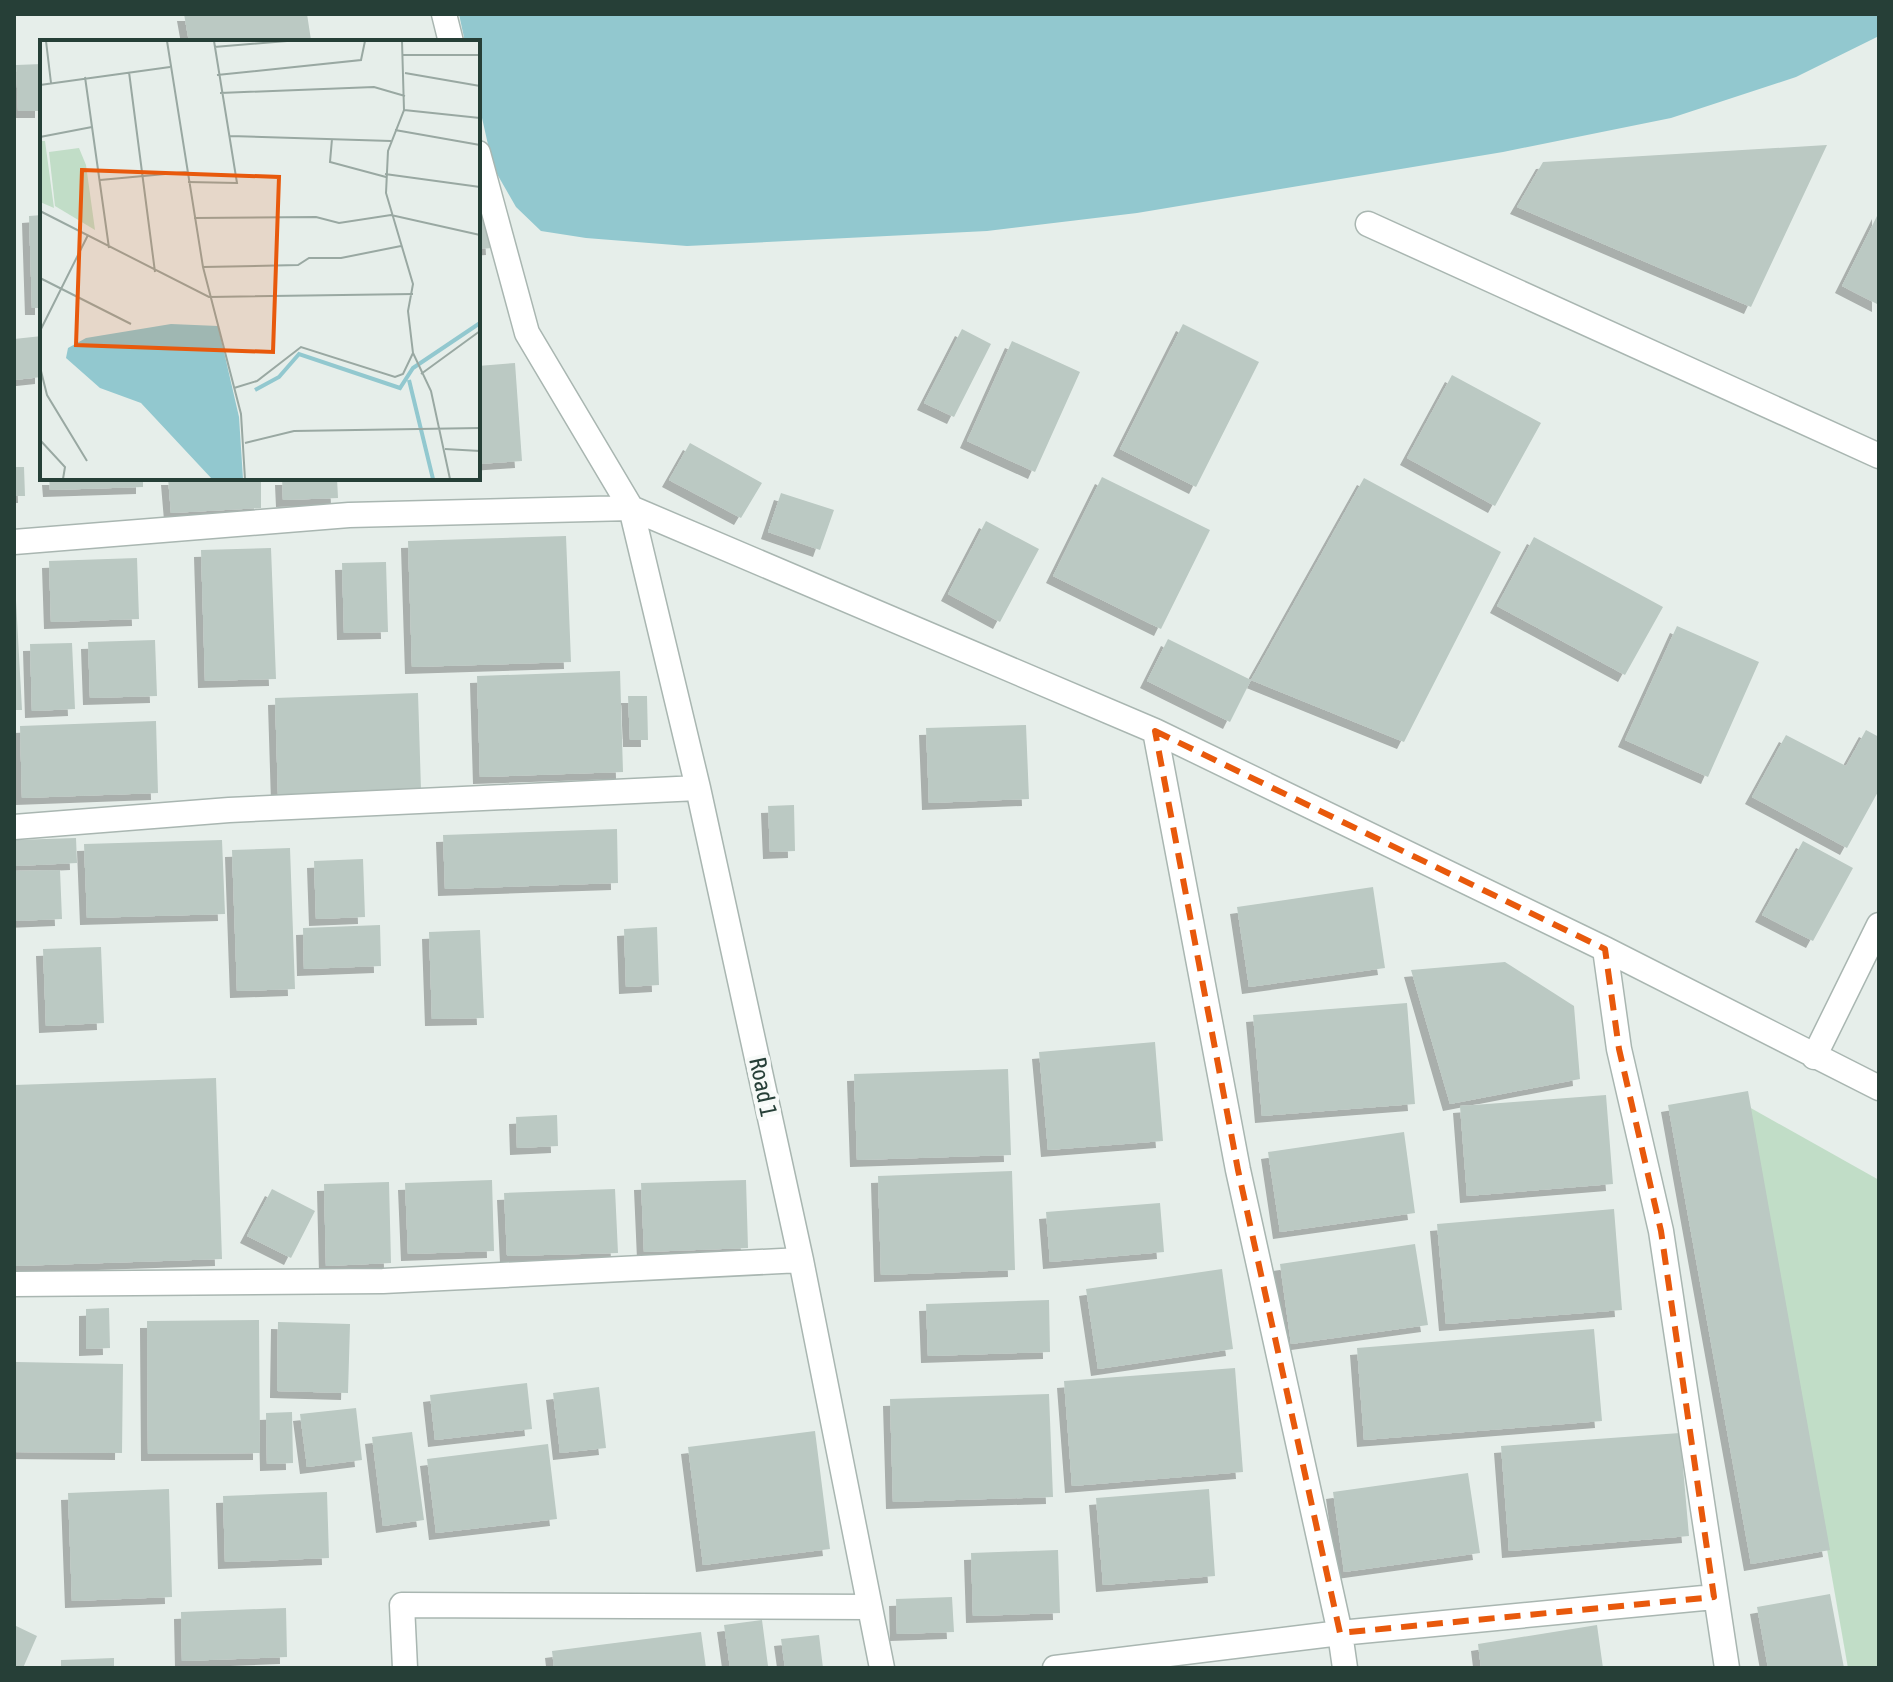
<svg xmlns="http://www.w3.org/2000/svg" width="1893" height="1682" font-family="'Asap Condensed',sans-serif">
	<defs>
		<filter id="shadow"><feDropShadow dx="-7" dy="7" stdDeviation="0" flood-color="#0004"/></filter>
	</defs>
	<rect width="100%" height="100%" fill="#e6eeea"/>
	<path fill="#c1ddc7" d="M 1749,1107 L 1879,1180 L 1879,1668 L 1848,1668 Z"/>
	<path fill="#92c8cf" d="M 459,14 L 1879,14 L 1879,36 L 1796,77 L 1671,118 L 1503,152 L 1137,213 L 987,231 L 687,246 L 586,238 L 541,231 L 516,207 L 493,167 L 478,100 L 478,42 L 465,42 Z"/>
	<path fill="#bbc9c3" filter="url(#shadow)" d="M 184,14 L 307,14 L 311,40 L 189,42 Z
		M 42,64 L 42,111 L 18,111 L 16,65 Z
		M 1827,145 L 1751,307 L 1517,207 L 1543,162 Z
		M 478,202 L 490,202 L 493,248 L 478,249 Z
		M 1879,212 L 1879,305 L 1842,286 Z
		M 42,215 L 42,308 L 32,308 L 29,216 Z
		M 1183,324 L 1259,362 L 1196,487 L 1120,449 Z
		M 962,329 L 991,344 L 954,417 L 924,403 Z
		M 42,336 L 42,377 L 14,380 L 14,339 Z
		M 1012,341 L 1080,372 L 1035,472 L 967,441 Z
		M 515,363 L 522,461 L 478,464 L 478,366 Z
		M 1452,375 L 1541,423 L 1495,506 L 1407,458 Z
		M 690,443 L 762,483 L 741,518 L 669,480 Z
		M 14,467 L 24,467 L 25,496 L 14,496 Z
		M 1102,477 L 1210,530 L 1161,629 L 1053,576 Z
		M 49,478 L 143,478 L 143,487 L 50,490 Z
		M 168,478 L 261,478 L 261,508 L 171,513 Z
		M 282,478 L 337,478 L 338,498 L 283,500 Z
		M 1364,478 L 1501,552 L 1404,742 L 1251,680 Z
		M 781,493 L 834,510 L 820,550 L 768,532 Z
		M 986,521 L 1039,549 L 1000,622 L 948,594 Z
		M 566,536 L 571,662 L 412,667 L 408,541 Z
		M 1534,537 L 1663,607 L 1625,675 L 1497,606 Z
		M 271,548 L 276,679 L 205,681 L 201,550 Z
		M 137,558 L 139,619 L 51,622 L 49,561 Z
		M 386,562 L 388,632 L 344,633 L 342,563 Z
		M 14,564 L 22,710 L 14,710 Z
		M 1677,626 L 1759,662 L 1708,777 L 1625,740 Z
		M 1168,639 L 1251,680 L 1230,722 L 1147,681 Z
		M 155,640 L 157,696 L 90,698 L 88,642 Z
		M 72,643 L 75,709 L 32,711 L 30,644 Z
		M 620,671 L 623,772 L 480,777 L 477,676 Z
		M 418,693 L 421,790 L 278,795 L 275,698 Z
		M 628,696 L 647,696 L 648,740 L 630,740 Z
		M 156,721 L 158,793 L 22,798 L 20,726 Z
		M 1026,725 L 1029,799 L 929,803 L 926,728 Z
		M 1866,730 L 1879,737 L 1879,790 L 1847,848 L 1752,797 L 1786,735 L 1846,766 Z
		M 794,805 L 795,851 L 770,852 L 768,806 Z
		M 617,829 L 618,883 L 445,889 L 443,835 Z
		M 76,838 L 77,863 L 16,866 L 15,840 Z
		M 222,840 L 225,914 L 87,918 L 84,844 Z
		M 1803,841 L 1853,868 L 1813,941 L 1762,915 Z
		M 290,848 L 295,989 L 237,991 L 232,850 Z
		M 363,859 L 365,917 L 316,919 L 314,861 Z
		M 60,870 L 62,919 L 14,921 L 14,871 Z
		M 1373,887 L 1385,968 L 1249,987 L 1237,907 Z
		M 380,925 L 381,966 L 304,969 L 303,928 Z
		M 657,927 L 659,985 L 626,987 L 624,929 Z
		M 480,930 L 484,1018 L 432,1019 L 429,932 Z
		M 101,947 L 104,1023 L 46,1026 L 43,949 Z
		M 1505,962 L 1574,1006 L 1580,1079 L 1450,1104 L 1411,970 Z
		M 1407,1003 L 1415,1104 L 1262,1116 L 1253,1015 Z
		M 1155,1042 L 1163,1141 L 1048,1150 L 1039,1052 Z
		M 1008,1069 L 1011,1155 L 857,1160 L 854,1074 Z
		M 216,1078 L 222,1259 L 15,1266 L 14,1085 Z
		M 1748,1091 L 1830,1550 L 1751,1564 L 1668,1105 Z
		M 1606,1095 L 1613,1184 L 1467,1196 L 1460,1106 Z
		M 557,1115 L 558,1146 L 517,1148 L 516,1117 Z
		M 1404,1132 L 1415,1213 L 1280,1232 L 1268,1152 Z
		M 1012,1171 L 1015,1270 L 881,1275 L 878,1176 Z
		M 492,1180 L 494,1251 L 408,1254 L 405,1183 Z
		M 746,1180 L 748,1248 L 644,1252 L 641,1183 Z
		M 389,1182 L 391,1263 L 326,1266 L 324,1184 Z
		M 272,1189 L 315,1211 L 291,1258 L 247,1236 Z
		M 615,1189 L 618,1253 L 507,1256 L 504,1193 Z
		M 1160,1203 L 1164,1252 L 1050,1262 L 1046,1212 Z
		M 1614,1209 L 1622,1310 L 1446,1324 L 1437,1224 Z
		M 1415,1244 L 1428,1325 L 1291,1344 L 1280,1264 Z
		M 1222,1269 L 1233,1349 L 1098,1369 L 1086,1289 Z
		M 1049,1300 L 1050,1352 L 928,1356 L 926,1304 Z
		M 109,1308 L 110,1348 L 86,1349 L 86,1309 Z
		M 259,1320 L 260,1453 L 148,1454 L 147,1321 Z
		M 278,1322 L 350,1324 L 348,1393 L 277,1391 Z
		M 1594,1329 L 1602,1421 L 1364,1440 L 1357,1348 Z
		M 16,1362 L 123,1364 L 122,1453 L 15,1452 Z
		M 1235,1368 L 1243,1472 L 1072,1486 L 1064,1381 Z
		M 527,1383 L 532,1429 L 435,1440 L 430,1395 Z
		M 599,1387 L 606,1448 L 560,1453 L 553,1393 Z
		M 1049,1394 L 1053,1497 L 893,1502 L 890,1399 Z
		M 356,1408 L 362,1460 L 307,1467 L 300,1414 Z
		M 292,1412 L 293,1463 L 267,1464 L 266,1413 Z
		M 815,1431 L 830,1549 L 703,1565 L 688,1447 Z
		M 412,1432 L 424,1520 L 383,1526 L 372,1437 Z
		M 1680,1433 L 1689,1536 L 1509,1551 L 1501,1446 Z
		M 548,1444 L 557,1519 L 436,1533 L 427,1459 Z
		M 1468,1473 L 1480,1553 L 1344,1572 L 1333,1492 Z
		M 169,1489 L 172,1597 L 72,1601 L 68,1493 Z
		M 1209,1489 L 1215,1576 L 1103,1585 L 1096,1498 Z
		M 327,1492 L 329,1558 L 225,1562 L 223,1496 Z
		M 1058,1550 L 1060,1613 L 973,1616 L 971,1553 Z
		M 1830,1594 L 1844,1668 L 1768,1668 L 1757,1607 Z
		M 952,1597 L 954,1632 L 897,1634 L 896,1599 Z
		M 286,1608 L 287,1657 L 182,1661 L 181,1612 Z
		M 762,1620 L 768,1666 L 730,1668 L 724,1625 Z
		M 14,1625 L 37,1636 L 23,1668 L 14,1668 Z
		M 1597,1625 L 1603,1668 L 1481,1668 L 1478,1644 Z
		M 701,1632 L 706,1668 L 554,1668 L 552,1651 Z
		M 819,1635 L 823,1668 L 785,1668 L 781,1639 Z
		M 114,1658 L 114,1668 L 61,1668 L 61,1660 Z"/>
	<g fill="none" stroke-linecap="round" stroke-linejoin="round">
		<defs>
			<path id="minor" d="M 444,14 L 451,42
				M 478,153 L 527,333 L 631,508 L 698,788 L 801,1260 L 882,1668
				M 1368,224 L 1879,456
				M 14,542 L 349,515 L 631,508 L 1155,731 L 1605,949 L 1879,1088
				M 1155,731 L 1238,1170 L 1340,1633 L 1345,1668
				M 14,827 L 229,810 L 698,788
				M 1605,949 L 1619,1049 L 1661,1231 L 1727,1668
				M 1814,1057 L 1879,925
				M 14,1284 L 383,1281 L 801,1260
				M 405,1668 L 402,1605 L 869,1607
				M 1055,1668 L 1340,1633 L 1714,1597"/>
		</defs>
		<use href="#minor" stroke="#a9b6b1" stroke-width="27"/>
		<use href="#minor" stroke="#fff" stroke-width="24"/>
	</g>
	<path fill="none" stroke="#e8590c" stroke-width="6" stroke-dasharray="16 10" stroke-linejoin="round" d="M 1155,731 L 1605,949 L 1619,1049 L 1661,1231 L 1714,1597 L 1340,1633 L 1238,1170 Z"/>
	<g text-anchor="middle" stroke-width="8" stroke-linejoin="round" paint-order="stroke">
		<g font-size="24" fill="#263f37" stroke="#f7faf8">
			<text transform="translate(763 1087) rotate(78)" y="8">Road 1</text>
		</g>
	</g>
	<g transform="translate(40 40)">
		<rect width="440" height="440" fill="#e6eeea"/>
		<path d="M 0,101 L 5,101 L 14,168 L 0,162 ZM 39,108 L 46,125 L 55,190 L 15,166 L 9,112 Z" fill="#c1ddc7"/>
		<path d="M 131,284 L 178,286 L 199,377 L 203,439 L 172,439 L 101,363 L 60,348 L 26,318 L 28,308 L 46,298 Z" fill="#92c8cf"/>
		<path fill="none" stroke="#92c8cf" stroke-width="4" d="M 369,340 L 393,439M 215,350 L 239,337 L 259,314 L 360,348 L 373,328 L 440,283"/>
		<path fill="none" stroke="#99a8a2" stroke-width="2" d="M 6,1 L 11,43M 127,1 L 163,227 L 201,374 L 205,439M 362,1 L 364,70 L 348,111 L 346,153 L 373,244 L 368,271 L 373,313 L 391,351 L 410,439M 174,7 L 247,1M 363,15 L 440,15M 89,32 L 115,232M 365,33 L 440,46M 177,35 L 321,20 L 325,1M 45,37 L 69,208M 0,45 L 130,27M 180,53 L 334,47 L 365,56M 364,70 L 440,78M 355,90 L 440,105M 190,96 L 351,101M 0,97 L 52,87M 292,99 L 290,122 L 346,137M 345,134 L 440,147M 60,140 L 147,132M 148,142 L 197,143 L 174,1M 0,171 L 169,257 L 373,254M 154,178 L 276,177 L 299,183 L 351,175 L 440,195M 163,227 L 258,225 L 269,218 L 301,218 L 361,206M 0,238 L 91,284M 0,291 L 48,195M 0,327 L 7,355 L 47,421M 381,334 L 440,291M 194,348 L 217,341 L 261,307 L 355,337 L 363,334 L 373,313M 0,400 L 25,427 L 23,439M 205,403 L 254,391 L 440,388M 405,409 L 440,411"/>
		<path fill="#e8590c" fill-opacity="0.15" stroke="#e8590c" stroke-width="4" d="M 42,130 L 239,137 L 233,312 L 36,305 Z"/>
		<rect width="440" height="440" fill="none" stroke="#263f37" stroke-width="4"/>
	</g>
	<rect width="1893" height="1682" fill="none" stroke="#263f37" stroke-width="32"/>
</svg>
